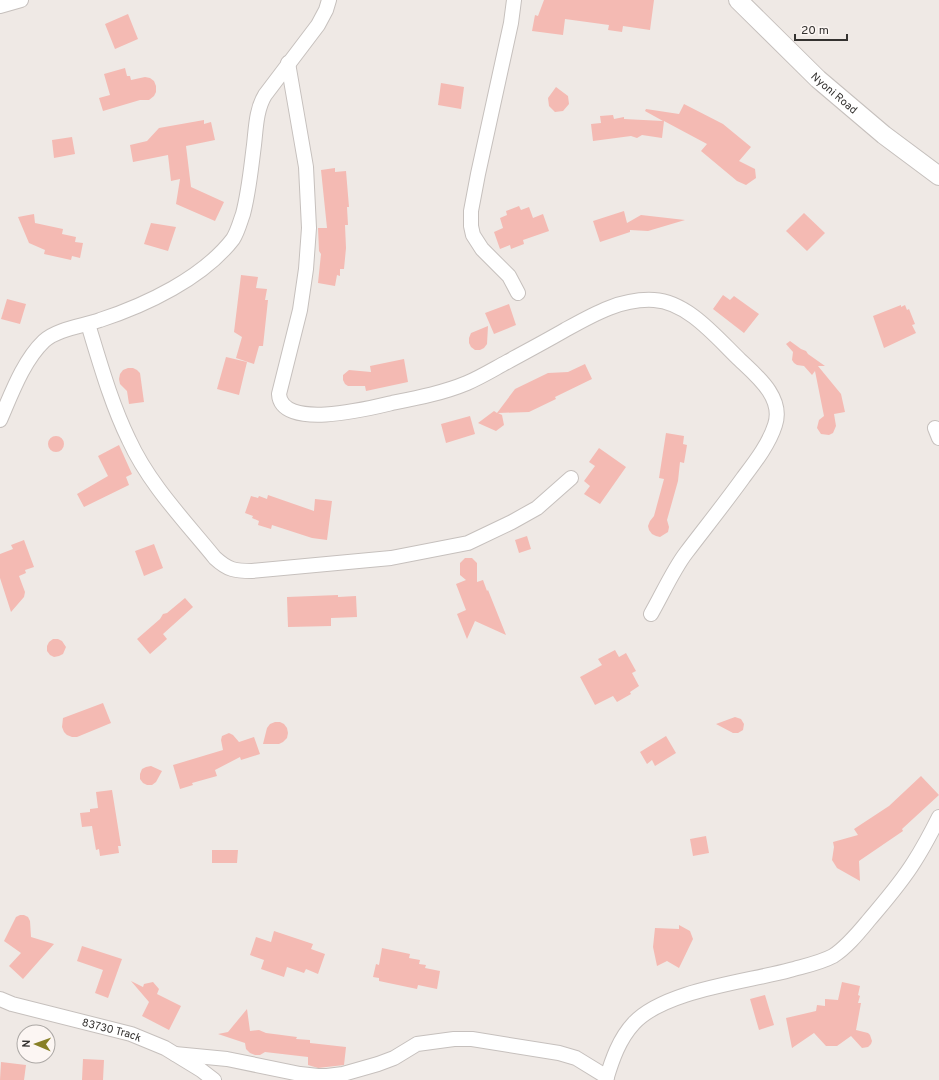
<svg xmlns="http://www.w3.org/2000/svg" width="939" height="1080" font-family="Overpass,sans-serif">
	<rect width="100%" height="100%" fill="#efe9e5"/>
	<path fill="#f4bab3" d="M 544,0 L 654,0 L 650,30 L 623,26 L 622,32 L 608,30 L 609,25 L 565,19 L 563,35 L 532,31 L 535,15 L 538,16 Z
		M 128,14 L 138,39 L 115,49 L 105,24 Z
		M 125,68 L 127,76 L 130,76 L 131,80 L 145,77 L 150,78 L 154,81 L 156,86 L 156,92 L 154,96 L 149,100 L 140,100 L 103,111 L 99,98 L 110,95 L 104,74 Z
		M 441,83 L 464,87 L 461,109 L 438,105 Z
		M 556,87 L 568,96 L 569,104 L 563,111 L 555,112 L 549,106 L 548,98 Z
		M 684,104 L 723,124 L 751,147 L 739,161 L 755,169 L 756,178 L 746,185 L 737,181 L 701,151 L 707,144 L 664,121 L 662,138 L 642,135 L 637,138 L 631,136 L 593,141 L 591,124 L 601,123 L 600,116 L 613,115 L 614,119 L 624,117 L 624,119 L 663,121 L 645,111 L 646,109 L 679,114 Z
		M 204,120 L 204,124 L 211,122 L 215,140 L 186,146 L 191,187 L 224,202 L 215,221 L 176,204 L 180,179 L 171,181 L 168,155 L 133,162 L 130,145 L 147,141 L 159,128 Z
		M 72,137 L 75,154 L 54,158 L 52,140 Z
		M 335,168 L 335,172 L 346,171 L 349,207 L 347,207 L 348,225 L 345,225 L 346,248 L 344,269 L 340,269 L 340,276 L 337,275 L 335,286 L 318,283 L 321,254 L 319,251 L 318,228 L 327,228 L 321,170 Z
		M 519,206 L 521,210 L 529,207 L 533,218 L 543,214 L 549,231 L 523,240 L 524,244 L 511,249 L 510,245 L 500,249 L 494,232 L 503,228 L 500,218 L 507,215 L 506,211 Z
		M 624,211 L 627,223 L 641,215 L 685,220 L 648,231 L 630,230 L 630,232 L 600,242 L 593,221 Z
		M 804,213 L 825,233 L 807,251 L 786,231 Z
		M 34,214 L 35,223 L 63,229 L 62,234 L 76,237 L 75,242 L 83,243 L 80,258 L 72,256 L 71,260 L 44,254 L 45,250 L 29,243 L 18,217 Z
		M 151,223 L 176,227 L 168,251 L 144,244 Z
		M 241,275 L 258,277 L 256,288 L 267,289 L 265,300 L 268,300 L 263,346 L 259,346 L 254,364 L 236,358 L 242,337 L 234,332 Z
		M 723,295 L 730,300 L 734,296 L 759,314 L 744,333 L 713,309 Z
		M 7,299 L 26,304 L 20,324 L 1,319 Z
		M 509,304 L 516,325 L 494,334 L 485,313 Z
		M 901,305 L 901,307 L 905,305 L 907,310 L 909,309 L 915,324 L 912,325 L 916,333 L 884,348 L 873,316 Z
		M 488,326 L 487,344 L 484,348 L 480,350 L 475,350 L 471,347 L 469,343 L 469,338 L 471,333 Z
		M 790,341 L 801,349 L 806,351 L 808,354 L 825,366 L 818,366 L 841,394 L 845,412 L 834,414 L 836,426 L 833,433 L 829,435 L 821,434 L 817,428 L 819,420 L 824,416 L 815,371 L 812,375 L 804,366 L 797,365 L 794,363 L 792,360 L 793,352 L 786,344 Z
		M 226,357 L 247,362 L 239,395 L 217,389 Z
		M 404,359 L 408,382 L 366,391 L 365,386 L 348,386 L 345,384 L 343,380 L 343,375 L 349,370 L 371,372 L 370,366 Z
		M 585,364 L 592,379 L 555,397 L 556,399 L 529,412 L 498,413 L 502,415 L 504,425 L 496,431 L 478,423 L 494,411 L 497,413 L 515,389 L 548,373 L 568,372 Z
		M 128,368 L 133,368 L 137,370 L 140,373 L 144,402 L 129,404 L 127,391 L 120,384 L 119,379 L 120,374 L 123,370 Z
		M 470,416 L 475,434 L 446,443 L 441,424 Z
		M 666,433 L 684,436 L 683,444 L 687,445 L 684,463 L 680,462 L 678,481 L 667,520 L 669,527 L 668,532 L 660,537 L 656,536 L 652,534 L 649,530 L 648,526 L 650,521 L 654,516 L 664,479 L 659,478 Z
		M48 444a8 8 0 1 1 16 0a8 8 0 1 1-16 0Z
		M 119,445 L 132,474 L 126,477 L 129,485 L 84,507 L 77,494 L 108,476 L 98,456 Z
		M 599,448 L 626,467 L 600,504 L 584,494 L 590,486 L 584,481 L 595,466 L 589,462 Z
		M 268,495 L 314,511 L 315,499 L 332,501 L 327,540 L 312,538 L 272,525 L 271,529 L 258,525 L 259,521 L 252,518 L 253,516 L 245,513 L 251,496 L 258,498 L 259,496 L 267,499 Z
		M 527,536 L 531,549 L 519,553 L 515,540 Z
		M 24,540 L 34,567 L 25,570 L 26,573 L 19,576 L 25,592 L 24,597 L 11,612 L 0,578 L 0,554 L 13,549 L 11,545 Z
		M 154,544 L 163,568 L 144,576 L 135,551 Z
		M 465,558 L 472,558 L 477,563 L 477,582 L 483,580 L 487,591 L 488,590 L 506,635 L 475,621 L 467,639 L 457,614 L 466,610 L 456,584 L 466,580 L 460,575 L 460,563 Z
		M 338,595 L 338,597 L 356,596 L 357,617 L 331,618 L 331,626 L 288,627 L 287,597 Z
		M 185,598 L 193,607 L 163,634 L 167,639 L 150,654 L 137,639 L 160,619 L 163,614 L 167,613 Z
		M 53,639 L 58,639 L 62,641 L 66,647 L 63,654 L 59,656 L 54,657 L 50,655 L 47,651 L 47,646 L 49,642 Z
		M 615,650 L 619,657 L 626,653 L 636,671 L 632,673 L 639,686 L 630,692 L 631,694 L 617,702 L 613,696 L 595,705 L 580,677 L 602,665 L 598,659 Z
		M 103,703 L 111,723 L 77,737 L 72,737 L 67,735 L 64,732 L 62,727 L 63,718 Z
		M 735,717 L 741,719 L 744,724 L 743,730 L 738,733 L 733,733 L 716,724 Z
		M 275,722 L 280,722 L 284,724 L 287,728 L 288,733 L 287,738 L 283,742 L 279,744 L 263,744 L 267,728 L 270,724 Z
		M 229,733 L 233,735 L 239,742 L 254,737 L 260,754 L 241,760 L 240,757 L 215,770 L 217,776 L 192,783 L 193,785 L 180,789 L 173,765 L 223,750 L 221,740 L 222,736 Z
		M 666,736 L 676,753 L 655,766 L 652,760 L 647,764 L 640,752 Z
		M 151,766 L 162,771 L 156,782 L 152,785 L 147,785 L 143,783 L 140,779 L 140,774 L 142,769 L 146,767 Z
		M 921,776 L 939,795 L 902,829 L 903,831 L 859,861 L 860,881 L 837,868 L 832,860 L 834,847 L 833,842 L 858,835 L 854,829 L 889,806 Z
		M 112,790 L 121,846 L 118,846 L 119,853 L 100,856 L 99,849 L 96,850 L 92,826 L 82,827 L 80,813 L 90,812 L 90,809 L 98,808 L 96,792 Z
		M 706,836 L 709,853 L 693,856 L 690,839 Z
		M 212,850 L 238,850 L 237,863 L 212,863 Z
		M 20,915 L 24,915 L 28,917 L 30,921 L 31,937 L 54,944 L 23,979 L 9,966 L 21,953 L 4,941 L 16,917 Z
		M 679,925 L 690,931 L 693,939 L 679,968 L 667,961 L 657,966 L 653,947 L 655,928 L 679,929 Z
		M 274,931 L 313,944 L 311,949 L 325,954 L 318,974 L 306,969 L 304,973 L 287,967 L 284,977 L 261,969 L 264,960 L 250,955 L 256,937 L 271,942 Z
		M 82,946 L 122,959 L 108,998 L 95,993 L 103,970 L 77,961 Z
		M 382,948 L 410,954 L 409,958 L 420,960 L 419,964 L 426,965 L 425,968 L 440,971 L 437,989 L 418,985 L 417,989 L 379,981 L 379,978 L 373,977 L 376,964 L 379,965 Z
		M 131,981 L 143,987 L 144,984 L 153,982 L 159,989 L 157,994 L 181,1006 L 169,1030 L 142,1016 L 149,1002 Z
		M 842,982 L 860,986 L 858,995 L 860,996 L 858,1003 L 861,1003 L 856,1030 L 868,1033 L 870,1035 L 872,1041 L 871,1044 L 868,1047 L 862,1048 L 851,1036 L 837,1046 L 826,1046 L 814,1033 L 792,1048 L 786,1018 L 816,1011 L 817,1005 L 825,1006 L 825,999 L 838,1000 Z
		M 765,995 L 774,1025 L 759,1030 L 750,999 Z
		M 247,1009 L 250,1031 L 259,1030 L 266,1033 L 297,1037 L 296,1039 L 310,1040 L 310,1043 L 346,1047 L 344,1065 L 318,1068 L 308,1065 L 308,1057 L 265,1052 L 260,1055 L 255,1055 L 250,1053 L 246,1049 L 245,1043 L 218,1034 L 228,1032 Z
		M 83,1059 L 104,1060 L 103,1080 L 82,1080 Z
		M 1,1062 L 26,1065 L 24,1080 L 0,1080 Z"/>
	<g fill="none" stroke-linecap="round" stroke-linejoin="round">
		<defs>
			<g id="minor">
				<path d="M 514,0 L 511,23 L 478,174 L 471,211 L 471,226 L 473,235 L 482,249 L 509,276 L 518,293"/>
				<path d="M 0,6 L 21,0"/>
				<path d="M 288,63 L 306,167 L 309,228 L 306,269 L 300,310 L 279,394 C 281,431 371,408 392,403 C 417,398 443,393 467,383 C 481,377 494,369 507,362 C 527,351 546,341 565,330 C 592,315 621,298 654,300 C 688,302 716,337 740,360 C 757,376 784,398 775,425 C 769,444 755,462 743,478 C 725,503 705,528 686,553 C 673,570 662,595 651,614"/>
				<path d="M 88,324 C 100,363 111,403 129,440 C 149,484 185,521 215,558 C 228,570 235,571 252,571 L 391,558 L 468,543 L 512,522 L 537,508 L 571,478"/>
				<path d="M 0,420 C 11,395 23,361 44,341 C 57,329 83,326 100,320 C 146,305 203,278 233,239 C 238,231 240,222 243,214 C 249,191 251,168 254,145 C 256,128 256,110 265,95 L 318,25 L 326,10 L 329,0"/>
				<path d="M 935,428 L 939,438"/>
				<path id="s1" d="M 0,999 L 12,1004 L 131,1034 L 165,1048 L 201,1070 L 214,1080"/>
				<path d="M 175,1054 L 227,1059 L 300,1074 L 318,1076 L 327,1076 L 343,1074 L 378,1064 L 394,1058 L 417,1044 L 454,1039 L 472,1039 L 559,1053 L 576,1058 L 607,1077"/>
				<path d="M 606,1080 C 612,1060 619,1039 634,1023 C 665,990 746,982 790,970 C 804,966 820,963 833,956 C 847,947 859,932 869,920 C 885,901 901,883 914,862 C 923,848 931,833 939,817"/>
			</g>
			<g id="tertiary">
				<path id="s2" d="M 738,0 L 818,79 L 884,135 L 939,176"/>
			</g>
		</defs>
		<use href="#minor" stroke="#c6c0bd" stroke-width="16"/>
		<use href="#tertiary" stroke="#c6c0bd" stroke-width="20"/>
		<use href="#minor" stroke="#fff" stroke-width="14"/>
		<use href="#tertiary" stroke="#fff" stroke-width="18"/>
	</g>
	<g text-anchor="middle" stroke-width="3.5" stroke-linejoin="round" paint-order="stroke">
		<g font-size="11" fill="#343230" stroke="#fcf6f3">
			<text dy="4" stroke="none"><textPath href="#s2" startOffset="134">Nyoni Road</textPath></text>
			<text dy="4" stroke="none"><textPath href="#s1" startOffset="116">83730 Track</textPath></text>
		</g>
	</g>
	<g transform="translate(36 1044) rotate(272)"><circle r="19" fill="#fcf6f3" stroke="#aca8a5"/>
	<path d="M0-3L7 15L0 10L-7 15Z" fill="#888027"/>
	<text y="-6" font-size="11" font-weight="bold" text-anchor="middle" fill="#343230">N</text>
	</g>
	<path d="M795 34v6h52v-6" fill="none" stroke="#343230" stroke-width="2"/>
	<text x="801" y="34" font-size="12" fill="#343230" stroke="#fcf6f3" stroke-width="3" paint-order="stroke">20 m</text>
</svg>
